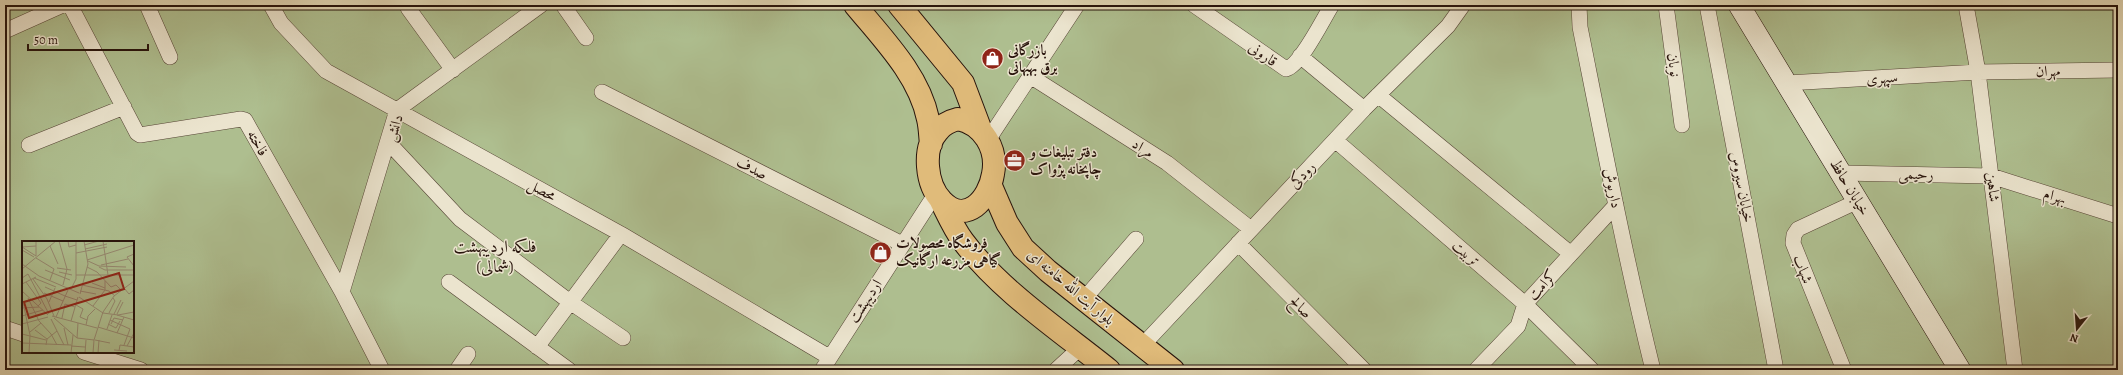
<svg xmlns="http://www.w3.org/2000/svg" width="2123" height="375" font-family="Alegreya,Amiri,serif">
	<rect width="100%" height="100%" fill="#e0d6b3"/>
	<filter id="stains"><feTurbulence type="fractalNoise" baseFrequency=".005" numOctaves="4"/><feColorMatrix values="0 0 0 0 .2 0 0 0 0 .09 0 0 0 0 .02 0 0 0 .5 -.17"/></filter>
	<radialGradient id="worn" r=".72"><stop offset=".6" stop-color="#630" stop-opacity="0"/><stop offset="1" stop-color="#630" stop-opacity=".3"/></radialGradient>
	<path fill="#aebe8f" stroke="#6a684d" fill-rule="evenodd" d="M 5,5 L 2118,5 L 2118,370 L 5,370 ZM 23,242 L 133,242 L 133,352 L 23,352 Z"/>
	<g fill="none" stroke-linecap="round" stroke-linejoin="round">
		<defs>
			<path id="street" d="M 70,5 L 137,133 L 140,135 L 241,119 L 245,120 L 342,292 L 382,370
				M 147,5 L 170,57
				M 271,5 L 281,23 L 326,71 L 621,234 L 829,357
				M 563,5 L 586,38
				M 1194,5 L 1286,69 C 1301,65 1323,19 1332,5
				M 1579,5 L 1580,27 C 1603,142 1625,257 1653,370
				M 1666,5 L 1682,125
				M 1707,5 L 1776,370
				M 1966,5 L 1978,72 L 2015,370
				M 408,8 L 453,70
				M 5,31 L 63,5
				M 1300,56 L 1364,109
				M 1030,76 L 1167,163 L 1251,229
				M 1787,83 L 1978,72 L 2118,70
				M 602,92 L 902,244
				M 1378,95 L 1571,254
				M 988,140 L 1077,5
				M 1335,140 L 1525,304 L 1592,370
				M 389,143 L 460,219 L 570,302 L 623,338
				M 29,145 L 124,107
				M 1841,173 L 1991,176 L 2118,216
				M 1238,243 L 1364,370
				M 449,282 L 569,370
				M 342,292 L 397,110 L 541,5
				M 1084,299 L 1136,239
				M 5,328 L 23,334
				M 1142,346 L 1364,109 L 1448,26 L 1463,5
				M 537,347 L 621,234
				M 84,352 L 141,370
				M 457,370 L 468,354
				M 822,370 L 936,193
				M 1056,370 L 1081,347
				M 1476,370 L 1518,326 L 1525,304 L 1616,205
				M 1844,370 L 1793,243 L 1794,235 L 1798,229 L 1858,201"/>
			<path id="secondary" d="M 1739,5 L 1960,370"/>
			<path id="primary" d="M 855,5 C 883,39 919,75 928,119 C 930,127 930,136 931,144
				M 899,5 L 963,83 L 980,128
				M 958,119 C 983,124 998,149 993,174 C 989,199 966,226 942,201 C 926,185 922,148 938,131 C 943,124 950,121 958,119 Z
				M 991,186 L 1007,223 L 1023,248 L 1048,271 L 1173,370
				M 941,201 C 948,215 954,229 963,241 C 999,290 1062,332 1109,370"/>
		</defs>
		<use href="#street" stroke="#554435" stroke-width="16"/>
		<use href="#secondary" stroke="#27130b" stroke-width="22"/>
		<use href="#primary" stroke="#27130b" stroke-width="24"/>
		<use href="#street" stroke="#ebe4ce" stroke-width="15"/>
		<use href="#secondary" stroke="#ebe4ce" stroke-width="21"/>
		<use href="#primary" stroke="#e0bb7a" stroke-width="22"/>
	</g>
	<defs>
		<symbol id="shop-disc" viewBox="-11 -11 22 22"><circle r="9.5" fill="#8f2418" stroke="#ebe4ce"/><path d="M-5-2.5h2.3a2.7 3.5 0 0 1 5.4 0H5L5.5 6h-11ZM-1.5-2.5h3a1.5 2.3 0 0 0-3 0Z" fill="#fff"/></symbol>
		<symbol id="office-disc" viewBox="-11 -11 22 22"><circle r="9.5" fill="#8f2418" stroke="#ebe4ce"/><path d="M-6-3h4V-5.5h4V-3h4V5H-6ZM-1-4.5V-3h2v-1.5ZM-6 0V1H6V0Z" fill="#fff"/></symbol>
	</defs>
	<g fill-rule="evenodd">
		<use href="#shop-disc" x="980" y="46" width="25" height="25"/>
		<use href="#office-disc" x="1002" y="148" width="25" height="25"/>
		<use href="#shop-disc" x="868" y="240" width="25" height="25"/>
	</g>
	<g text-anchor="middle" stroke-width="3" stroke-linejoin="round" paint-order="stroke">
		<g font-size="15" font-weight="bold" fill="#27130b" stroke="#ebe4ce" text-anchor="start">
			<text x="1008" y="55">بازرگانی<tspan x="1008" dy="17">برق بهبهانی</tspan></text>
			<text x="1030" y="157">دفتر تبلیغات و<tspan x="1030" dy="17">چاپخانه پژواک</tspan></text>
			<text x="896" y="248">فروشگاه محصولات<tspan x="896" dy="17">گیاهی مزرعه ارگانیک</tspan></text>
		</g>
		<g font-size="15" fill="#27130b" stroke="#ebe4ce">
			<text transform="translate(1263 54) rotate(35)" y="5">قارونی</text>
			<text transform="translate(1674 65) rotate(82)" y="5">نوبان</text>
			<text transform="translate(2048 71) rotate(-1)" y="5">مهران</text>
			<text transform="translate(1882 78) rotate(-4)" y="5">سپهری</text>
			<text transform="translate(394 128) rotate(-72)" y="5">دانش</text>
			<text transform="translate(258 143) rotate(61)" y="5">فاخته</text>
			<text transform="translate(1143 148) rotate(32)" y="5">مراد</text>
			<text transform="translate(752 168) rotate(27)" y="5">صدف</text>
			<text transform="translate(1916 174) rotate(1)" y="5">رحیمی</text>
			<text transform="translate(1302 175) rotate(-47)" y="5">رودکی</text>
			<text transform="translate(1742 187) rotate(79)" y="5">خیابان سیروس</text>
			<text transform="translate(1850 187) rotate(59)" y="5">خیابان حافظ</text>
			<text transform="translate(1993 187) rotate(83)" y="5">شاهین</text>
			<text transform="translate(1613 188) rotate(79)" y="5">داریوش</text>
			<text transform="translate(542 190) rotate(29)" y="5">محصل</text>
			<text transform="translate(2055 196) rotate(17)" y="5">بهرام</text>
			<text transform="translate(1466 253) rotate(41)" y="5">تربیت</text>
			<text transform="translate(1803 269) rotate(68)" y="5">شهاب</text>
			<text transform="translate(1542 285) rotate(-48)" y="5">کرامت</text>
			<text transform="translate(1071 287) rotate(40)" y="5">بلوار آیت الله خامنه ای</text>
			<text transform="translate(865 301) rotate(-57)" y="5">اردیبهشت</text>
			<text transform="translate(1301 307) rotate(45)" y="5">صالح</text>
		</g>
		<g font-size="17" fill="#27130b" stroke="#ebe4ce">
			<text x="495" y="252">فلکه اردیبهشت<tspan x="495" dy="20">(شمالی)</tspan></text>
		</g>
	</g>
	<g transform="translate(22 241)">
		<rect width="112" height="112" fill="#e0d6b3"/>
		<path d="M 0,0 L 112,0 L 112,112 L 0,112 Z" fill="#aebe8f"/>
		<path fill="none" stroke="#968870" stroke-width="1" d="M 37,0 L 45,28 L 41,44M 46,0 L 47,6 L 54,4M 81,0 L 86,34M 62,4 L 77,0M 28,5 L 36,23M 0,6 L 14,15M 0,6 L 14,5M 63,8 L 85,3M 0,9 L 12,16M 54,12 L 85,6M 112,13 L 105,16 L 112,25M 14,15 L 14,0M 14,17 L 32,28 L 28,39M 65,19 L 112,4M 66,20 L 77,25 L 104,26M 0,23 L 17,35 L 57,52M 79,24 L 106,18M 65,26 L 75,31 L 89,46 L 94,44 L 99,49M 77,26 L 83,29 L 112,29M 35,27 L 49,29M 0,28 L 34,0M 23,29 L 48,39M 37,31 L 50,34M 54,34 L 112,34M 0,37 L 6,33 L 27,73M 12,37 L 34,46M 11,38 L 25,58 L 32,75M 4,41 L 19,62 L 16,65M 70,42 L 83,47M 0,43 L 14,36M 60,44 L 87,50 L 93,55M 23,46 L 43,55M 102,47 L 107,53 L 112,49M 49,48 L 54,38 L 54,0M 0,50 L 26,74M 58,50 L 74,53M 22,52 L 41,60M 58,53 L 66,23 L 62,0M 43,55 L 55,59M 57,56 L 81,72 L 96,74 L 112,71M 0,57 L 8,94 L 7,112M 6,57 L 17,80 L 29,93 L 35,104M 27,61 L 33,47M 54,64 L 61,68 L 58,76 L 65,79M 71,65 L 83,49 L 83,40M 0,67 L 17,66M 81,71 L 92,55 L 112,40M 87,72 L 93,60 L 91,57M 92,73 L 99,59M 95,73 L 101,61M 95,74 L 112,79M 0,75 L 21,69M 30,75 L 75,87M 34,76 L 46,49M 32,77 L 55,97 L 72,99M 40,77 L 43,63 L 53,66M 29,78 L 42,104M 88,79 L 108,88 L 102,104M 49,80 L 56,56M 0,83 L 26,76M 86,83 L 94,87 L 98,80M 89,83 L 92,77 L 101,79M 64,84 L 66,75 L 73,68M 76,86 L 112,97M 42,87 L 46,104M 85,88 L 90,74M 13,89 L 25,98M 8,91 L 19,82M 95,92 L 102,76M 0,93 L 24,99M 55,97 L 56,82M 73,99 L 88,102M 0,102 L 49,104M 24,104 L 25,98 L 35,90M 49,105 L 63,106M 105,105 L 112,92M 92,109 L 105,110M 97,110 L 98,104 L 112,106M 49,112 L 51,94M 63,112 L 64,99M 71,112 L 72,99 L 81,71M 76,112 L 77,99"/>
		<path fill="#8f2418" fill-opacity="0.15" stroke="#8f2418" stroke-width="2" d="M 97,32 L 102,48 L 7,77 L 2,61 Z"/>
		<rect width="112" height="112" fill="none" stroke="#27130b" stroke-width="2"/>
	</g>
	<rect width="2123" height="375" fill="none" stroke="#e0d6b3" stroke-width="20"/>
	<rect x="6" y="6" width="2111" height="363" fill="none" stroke="#27130b" stroke-width="2"/>
	<rect x="10" y="10" width="2103" height="355" fill="none" stroke="#27130b"/>
	<g transform="translate(2077 329) rotate(197)" stroke="#ebe4ce" stroke-width="3" paint-order="stroke">
	<path d="M0-3L7 15L0 10L-7 15Z" fill="#27130b"/>
	<text y="-6" font-size="11" font-weight="bold" text-anchor="middle" fill="#27130b">N</text>
	</g>
	<path d="M28 44v6h120v-6" fill="none" stroke="#27130b" stroke-width="2"/>
	<text x="34" y="44" font-size="12" fill="#27130b" stroke="#ebe4ce" stroke-width="3" paint-order="stroke">50 m</text>
	<rect width="100%" height="100%" filter="url(#stains)"/>
	<rect width="100%" height="100%" fill="url(#worn)"/>
</svg>
